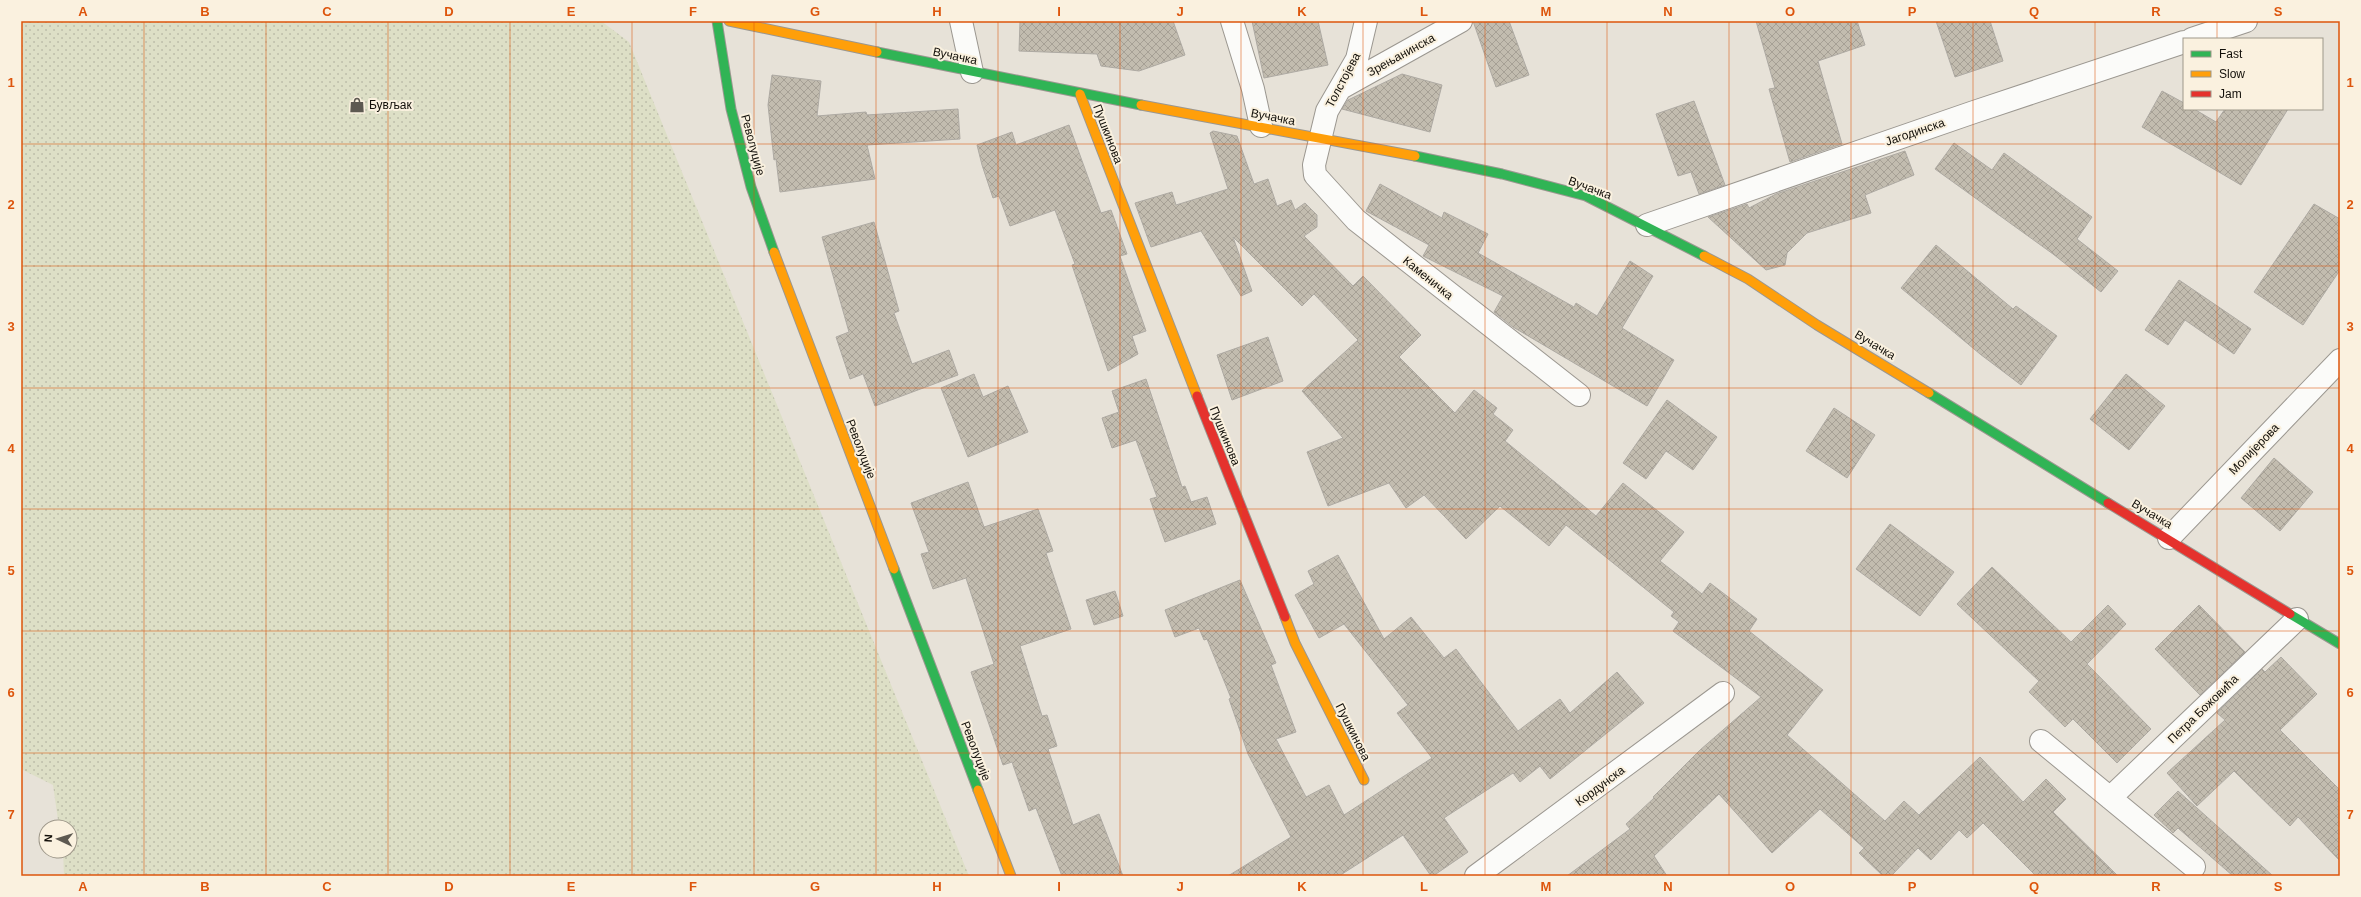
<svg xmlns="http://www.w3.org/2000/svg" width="2361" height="897" font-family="Helvetica,sans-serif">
	<defs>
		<pattern id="grass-dots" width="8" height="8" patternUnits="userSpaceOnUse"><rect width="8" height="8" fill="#dddfc6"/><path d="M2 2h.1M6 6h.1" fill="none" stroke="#bdbea9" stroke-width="1.8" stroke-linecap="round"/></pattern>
		<pattern id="building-cross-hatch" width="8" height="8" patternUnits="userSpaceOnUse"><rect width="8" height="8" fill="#c2bcaf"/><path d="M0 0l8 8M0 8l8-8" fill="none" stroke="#a6a095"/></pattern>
	</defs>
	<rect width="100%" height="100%" fill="#e7e2d8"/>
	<path fill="url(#grass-dots)" d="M 21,21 L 601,21 L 629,42 L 969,876 L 64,876 L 63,851 L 70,851 L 70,827 L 59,827 L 53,785 L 21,769 Z"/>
	<path fill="url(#building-cross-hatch)" stroke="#aeaaa3" d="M 1020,21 L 1173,21 L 1185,55 L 1139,71 L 1101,66 L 1097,54 L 1019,51 Z
		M 1252,21 L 1318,21 L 1328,65 L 1264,78 Z
		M 1473,21 L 1509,21 L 1529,75 L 1496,87 Z
		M 1756,21 L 1857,21 L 1865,45 L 1818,61 L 1842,144 L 1790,162 L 1769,89 L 1775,88 Z
		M 1936,21 L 1990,21 L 2003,61 L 1955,77 Z
		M 1402,74 L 1442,85 L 1430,132 L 1342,109 L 1348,100 Z
		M 772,75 L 821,81 L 817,116 L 866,112 L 867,115 L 958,109 L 960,139 L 867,145 L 875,179 L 780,192 L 776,159 L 774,160 L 768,105 Z
		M 2162,91 L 2184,103 L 2184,109 L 2194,109 L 2216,122 L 2225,109 L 2288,109 L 2241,185 L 2142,127 Z
		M 1694,101 L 1725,185 L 1699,194 L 1691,172 L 1678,176 L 1656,114 Z
		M 1069,125 L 1101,213 L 1111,210 L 1127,254 L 1120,256 L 1146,331 L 1132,336 L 1138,354 L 1108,371 L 1072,265 L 1075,264 L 1055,210 L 1010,226 L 999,196 L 993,198 L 982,165 L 977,145 L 1012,132 L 1016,145 Z
		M 1213,131 L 1237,136 L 1254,184 L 1268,179 L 1277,206 L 1291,200 L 1295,210 L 1305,203 L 1317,215 L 1317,227 L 1304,236 L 1353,286 L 1363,276 L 1421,335 L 1399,357 L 1455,413 L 1474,390 L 1497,408 L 1493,414 L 1513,430 L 1505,441 L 1596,516 L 1623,483 L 1684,532 L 1660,561 L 1702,594 L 1710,583 L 1757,619 L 1749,631 L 1823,690 L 1787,735 L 1885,821 L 1904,801 L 1919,815 L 1980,757 L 2023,802 L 2046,779 L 2066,799 L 2053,812 L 2118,876 L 2036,876 L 1983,823 L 1967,838 L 1959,830 L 1931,860 L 1918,848 L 1891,876 L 1883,876 L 1859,853 L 1864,848 L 1820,809 L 1772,853 L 1719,794 L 1654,856 L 1667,876 L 1567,876 L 1630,829 L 1626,824 L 1654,798 L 1653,797 L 1700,750 L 1761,697 L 1673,631 L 1679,622 L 1671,616 L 1674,612 L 1566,525 L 1549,546 L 1500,506 L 1466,539 L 1424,495 L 1406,508 L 1389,483 L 1328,506 L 1307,452 L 1343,438 L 1302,391 L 1358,340 L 1314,294 L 1302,306 L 1233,237 L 1252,291 L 1241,296 L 1201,231 L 1151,247 L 1135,203 L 1172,192 L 1176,205 L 1228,189 L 1210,133 Z
		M 1954,143 L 1992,170 L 2004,153 L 2092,217 L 2077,239 L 2118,271 L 2101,292 L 2053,254 L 1935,169 Z
		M 1905,151 L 1914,175 L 1865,195 L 1871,213 L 1807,233 L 1787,253 L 1785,265 L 1766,270 L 1708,217 L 1747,204 L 1749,208 L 1776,194 Z
		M 1380,184 L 1442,218 L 1444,212 L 1488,234 L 1478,253 L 1574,307 L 1576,303 L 1597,316 L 1630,261 L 1653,276 L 1622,328 L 1674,360 L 1647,406 L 1513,327 L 1494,312 L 1503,296 L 1423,256 L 1429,245 L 1366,211 Z
		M 2314,204 L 2340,219 L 2340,270 L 2303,325 L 2254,292 Z
		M 874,222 L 899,311 L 894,313 L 912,364 L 949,350 L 958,375 L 875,406 L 863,374 L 850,379 L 836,337 L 849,332 L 822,237 Z
		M 1936,245 L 2013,309 L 2016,306 L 2057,336 L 2021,385 L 1980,354 L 1901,288 Z
		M 2179,280 L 2251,329 L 2234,354 L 2185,320 L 2168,345 L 2145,330 Z
		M 1268,337 L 1283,381 L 1232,400 L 1217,355 Z
		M 974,374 L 983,397 L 1008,386 L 1028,432 L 968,457 L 941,388 Z
		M 2126,374 L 2165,406 L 2129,450 L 2090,419 Z
		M 1146,379 L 1182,487 L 1185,486 L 1191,502 L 1207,497 L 1216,524 L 1165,542 L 1150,499 L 1157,497 L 1136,440 L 1112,448 L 1102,418 L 1119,412 L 1112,391 Z
		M 1667,400 L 1717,437 L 1693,470 L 1666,451 L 1646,479 L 1623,463 Z
		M 1834,408 L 1875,435 L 1847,478 L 1806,451 Z
		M 2274,458 L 2313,492 L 2280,531 L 2241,498 Z
		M 968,482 L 984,527 L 1038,509 L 1053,551 L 1046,553 L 1071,629 L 1020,646 L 1042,716 L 1047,715 L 1057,746 L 1048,749 L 1073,825 L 1099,814 L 1123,876 L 1062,876 L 1036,808 L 1029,811 L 1012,762 L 1003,765 L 971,672 L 994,664 L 966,578 L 933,589 L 921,554 L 929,552 L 911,503 Z
		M 1890,524 L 1954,572 L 1920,616 L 1856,569 Z
		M 1338,555 L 1384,639 L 1411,617 L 1444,658 L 1456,649 L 1518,731 L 1560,699 L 1570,713 L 1617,672 L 1644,703 L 1550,779 L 1540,766 L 1520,782 L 1513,773 L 1444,818 L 1468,852 L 1433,876 L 1431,876 L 1403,835 L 1339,876 L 1228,876 L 1291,837 L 1248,754 L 1229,699 L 1231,698 L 1207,639 L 1204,640 L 1199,628 L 1175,637 L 1165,610 L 1240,580 L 1276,663 L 1271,665 L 1296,732 L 1276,739 L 1306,797 L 1329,785 L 1344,815 L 1432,758 L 1397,713 L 1408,705 L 1344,624 L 1319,638 L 1295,595 L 1314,584 L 1308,571 Z
		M 1992,567 L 2071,642 L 2108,605 L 2126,624 L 2087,664 L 2151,729 L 2117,763 L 2073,719 L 2065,727 L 2029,692 L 2039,681 L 1957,604 Z
		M 1115,591 L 1123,616 L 1094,625 L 1086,600 Z
		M 2199,605 L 2245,652 L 2200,695 L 2155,649 Z
		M 2281,657 L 2317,694 L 2280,730 L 2340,790 L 2340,861 L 2298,817 L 2290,826 L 2234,771 L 2197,806 L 2167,773 L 2225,720 L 2217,713 L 2262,669 L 2265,672 Z
		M 2178,791 L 2273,876 L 2233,876 L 2178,828 L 2173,833 L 2154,815 Z"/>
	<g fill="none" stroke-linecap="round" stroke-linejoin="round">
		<defs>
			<path id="street" d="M 961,21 L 972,72
				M 1232,21 L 1253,89 L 1261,126
				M 1366,21 L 1357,59 L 1327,111 L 1314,165 L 1315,175 L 1356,220 L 1579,395
				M 2192,39 L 2246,21
				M 1341,88 L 1461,21
				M 1647,225 L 1974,112 L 2184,42
				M 2169,538 L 2340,360
				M 2041,741 L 2194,867
				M 2110,798 L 2297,619
				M 1476,876 L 1723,693"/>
			<path id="fast" d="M 717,21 L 731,109 L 751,187 L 774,252
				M 877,52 L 1141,105
				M 1415,156 L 1502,174 L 1586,196 L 1704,256
				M 1929,393 L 2108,503
				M 894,569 L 978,790
				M 2290,614 L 2340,644"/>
			<path id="slow" d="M 729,21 L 877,52
				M 1080,94 L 1197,396
				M 1141,105 L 1415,156
				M 774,252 L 894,569
				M 1704,256 L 1748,279 L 1817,325 L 1929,393
				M 1285,617 L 1295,643 L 1364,780
				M 978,790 L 1011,876"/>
			<path id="jam" d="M 1197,396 L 1285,617
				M 2108,503 L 2290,614"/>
		</defs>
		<use href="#street" stroke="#9b9790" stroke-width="24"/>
		<use href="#fast" stroke="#9b9790" stroke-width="11"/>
		<use href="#slow" stroke="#9b9790" stroke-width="11"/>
		<use href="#jam" stroke="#9b9790" stroke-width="11"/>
		<use href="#street" stroke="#fbfbf9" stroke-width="22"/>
		<use href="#fast" stroke="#30b455" stroke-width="9"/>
		<use href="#slow" stroke="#ff9f0a" stroke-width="9"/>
		<use href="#jam" stroke="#e5322d" stroke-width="9"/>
	</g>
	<path fill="none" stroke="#dd550c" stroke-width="1" stroke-opacity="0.55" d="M 144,21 L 144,876M 266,21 L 266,876M 388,21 L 388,876M 510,21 L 510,876M 632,21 L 632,876M 754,21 L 754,876M 876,21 L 876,876M 998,21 L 998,876M 1120,21 L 1120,876M 1241,21 L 1241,876M 1363,21 L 1363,876M 1485,21 L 1485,876M 1607,21 L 1607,876M 1729,21 L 1729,876M 1851,21 L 1851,876M 1973,21 L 1973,876M 2095,21 L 2095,876M 2217,21 L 2217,39M 2217,109 L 2217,876M 21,144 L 2340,144M 21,266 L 2340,266M 21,388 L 2340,388M 21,509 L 2340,509M 21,631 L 2340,631M 21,753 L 2340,753"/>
	<defs>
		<symbol id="shop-bare" viewBox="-9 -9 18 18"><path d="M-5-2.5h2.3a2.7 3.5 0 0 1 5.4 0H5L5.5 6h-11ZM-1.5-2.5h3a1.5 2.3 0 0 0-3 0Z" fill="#5d5951" stroke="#faf1df" stroke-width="2.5" paint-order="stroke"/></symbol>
	</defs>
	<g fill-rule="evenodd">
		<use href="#shop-bare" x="346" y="94" width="22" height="22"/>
	</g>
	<g text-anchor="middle" stroke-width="4" stroke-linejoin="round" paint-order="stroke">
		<g font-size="12" fill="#120f09" stroke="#faf1df">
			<text transform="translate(1401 55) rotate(-29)" y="4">Зрењанинска</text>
			<text transform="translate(955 56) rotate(12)" y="4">Вучачка</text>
			<text transform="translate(1343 80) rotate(-62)" y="4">Толстојева</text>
			<text transform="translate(1273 117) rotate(11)" y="4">Вучачка</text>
			<text transform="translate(1915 132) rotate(-19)" y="4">Јагодинска</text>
			<text transform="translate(1108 134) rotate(69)" y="4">Пушкинова</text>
			<text transform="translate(753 145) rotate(75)" y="4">Револуције</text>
			<text transform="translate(1590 188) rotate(20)" y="4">Вучачка</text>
			<text transform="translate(1428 278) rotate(39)" y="4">Каменичка</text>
			<text transform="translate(1875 345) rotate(31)" y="4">Вучачка</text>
			<text transform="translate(1225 436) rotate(68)" y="4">Пушкинова</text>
			<text transform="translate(861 449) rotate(69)" y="4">Револуције</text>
			<text transform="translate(2254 449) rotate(-46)" y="4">Молијерова</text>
			<text transform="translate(2152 514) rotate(31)" y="4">Вучачка</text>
			<text transform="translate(2203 709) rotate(-44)" y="4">Петра Божовића</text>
			<text transform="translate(1353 732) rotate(63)" y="4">Пушкинова</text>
			<text transform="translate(976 751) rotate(69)" y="4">Револуције</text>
			<text transform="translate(1600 786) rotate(-37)" y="4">Кордунска</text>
		</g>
		<g font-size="12" fill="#120f09" stroke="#faf1df" text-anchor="start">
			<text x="369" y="109">Бувљак</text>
		</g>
	</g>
	<rect width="2361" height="897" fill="none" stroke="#faf1df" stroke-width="44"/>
	<rect x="2183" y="38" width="140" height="72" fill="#faf1df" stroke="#9d9789"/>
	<rect x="2191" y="51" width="20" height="6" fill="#30b455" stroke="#9d9789"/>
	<text x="2219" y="58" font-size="12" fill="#120f09">Fast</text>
	<rect x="2191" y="71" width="20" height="6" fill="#ff9f0a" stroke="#9d9789"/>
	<text x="2219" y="78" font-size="12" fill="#120f09">Slow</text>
	<rect x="2191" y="91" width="20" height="6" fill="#e5322d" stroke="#9d9789"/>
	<text x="2219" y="98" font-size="12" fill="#120f09">Jam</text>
	<g transform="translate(58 839) rotate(274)"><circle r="19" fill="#faf1df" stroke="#9d9789"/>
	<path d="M0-3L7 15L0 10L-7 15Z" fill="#5d5951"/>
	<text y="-6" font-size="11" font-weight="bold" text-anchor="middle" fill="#120f09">N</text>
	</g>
	<rect x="22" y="22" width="2317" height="853" fill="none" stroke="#dd550c" stroke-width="1.5"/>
	<g font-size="13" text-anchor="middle" font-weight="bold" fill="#dd550c">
		<text x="83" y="16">A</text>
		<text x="205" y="16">B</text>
		<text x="327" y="16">C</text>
		<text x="449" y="16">D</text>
		<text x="571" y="16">E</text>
		<text x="693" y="16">F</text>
		<text x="815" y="16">G</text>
		<text x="937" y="16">H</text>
		<text x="1059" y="16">I</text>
		<text x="1180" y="16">J</text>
		<text x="1302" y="16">K</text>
		<text x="1424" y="16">L</text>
		<text x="1546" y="16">M</text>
		<text x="1668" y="16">N</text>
		<text x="1790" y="16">O</text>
		<text x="1912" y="16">P</text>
		<text x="2034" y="16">Q</text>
		<text x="2156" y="16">R</text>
		<text x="2278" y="16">S</text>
		<text x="11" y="87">1</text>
		<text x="2350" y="87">1</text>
		<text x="11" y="209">2</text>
		<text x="2350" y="209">2</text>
		<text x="11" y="331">3</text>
		<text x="2350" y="331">3</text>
		<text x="11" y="453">4</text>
		<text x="2350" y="453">4</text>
		<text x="11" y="575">5</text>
		<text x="2350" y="575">5</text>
		<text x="11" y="697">6</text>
		<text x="2350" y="697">6</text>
		<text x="11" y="819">7</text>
		<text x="2350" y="819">7</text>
		<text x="83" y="891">A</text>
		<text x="205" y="891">B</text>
		<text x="327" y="891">C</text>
		<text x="449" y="891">D</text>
		<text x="571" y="891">E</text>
		<text x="693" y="891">F</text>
		<text x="815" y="891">G</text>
		<text x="937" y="891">H</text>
		<text x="1059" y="891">I</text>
		<text x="1180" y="891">J</text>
		<text x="1302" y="891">K</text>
		<text x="1424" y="891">L</text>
		<text x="1546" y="891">M</text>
		<text x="1668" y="891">N</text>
		<text x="1790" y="891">O</text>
		<text x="1912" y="891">P</text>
		<text x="2034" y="891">Q</text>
		<text x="2156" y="891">R</text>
		<text x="2278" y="891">S</text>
	</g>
</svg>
